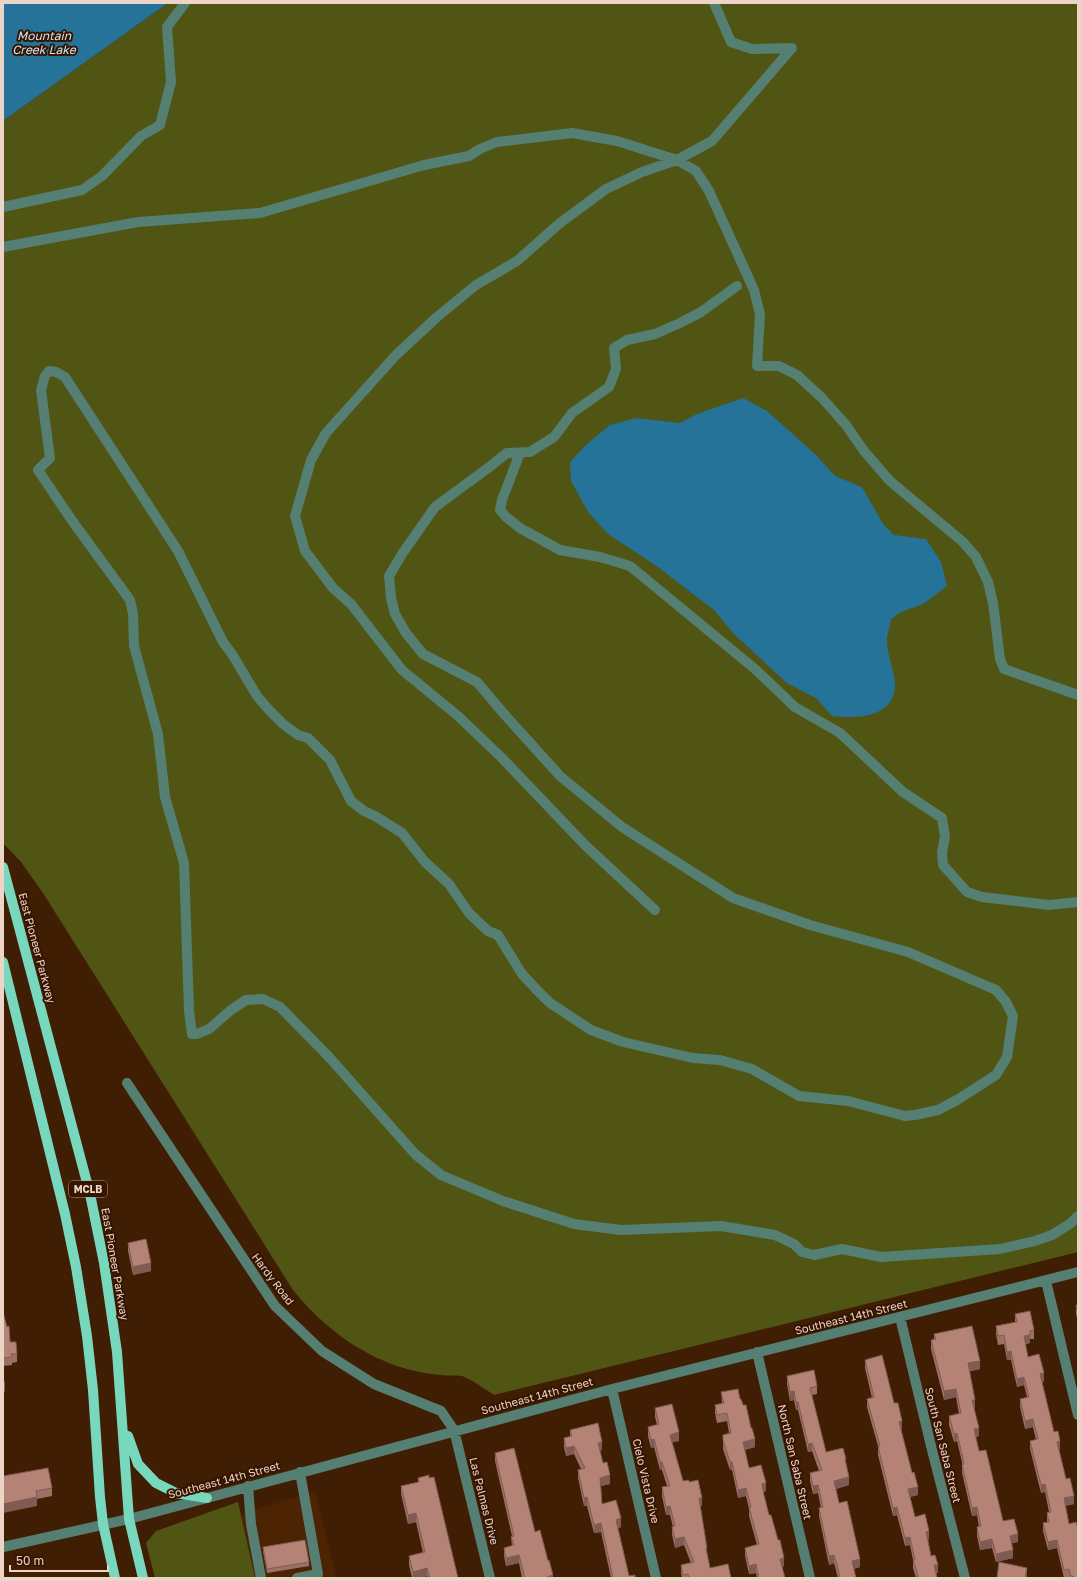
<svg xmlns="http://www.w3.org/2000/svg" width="1081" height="1581" font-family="'Golos Text',sans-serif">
	<rect width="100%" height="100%" fill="#401e03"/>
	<path fill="#4d2403" d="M 315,1491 L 337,1578 L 255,1578 L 241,1514 Z"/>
	<path fill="#505514" d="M 168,3 L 1078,3 L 1078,1252 L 494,1395 C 485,1389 471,1379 462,1376 C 455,1375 447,1376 440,1375 C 429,1374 418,1372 407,1369 C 361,1356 323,1327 293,1290 L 43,893 L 21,862 L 3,843 L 3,121 Z
		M 238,1502 L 255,1578 L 155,1578 L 146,1543 L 156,1531 Z"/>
	<path fill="#257398" d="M 3,3 L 168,3 L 3,121 Z
		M 743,398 L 767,411 L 815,454 L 835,476 L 862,487 L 883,524 L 894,535 L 926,539 L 941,562 L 947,586 L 923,604 L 901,612 L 891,619 C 890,626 887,634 887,641 C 887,656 895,671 895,686 C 894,718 855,719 832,716 L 816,698 L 787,683 L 734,634 L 714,610 L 658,567 L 608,534 L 588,512 L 571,481 L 570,462 L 587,444 L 610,425 L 636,418 L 680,423 L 697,414 Z"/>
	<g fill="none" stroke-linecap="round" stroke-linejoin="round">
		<path stroke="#547f72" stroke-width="10" d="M 714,3 L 731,42 L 752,49 L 792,48
			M 3,207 L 82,190 L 102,176 L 141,136 L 160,125 L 171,82 L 167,27 L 185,3
			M 3,247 L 138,222 L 260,213 L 424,165 L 469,156 L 480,149 L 497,142 L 572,133 L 617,141 L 677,160 L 696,171 L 709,191 L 754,290 L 760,314 L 757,366 L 779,366 L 797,375 L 822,398 L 846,425 L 864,451 L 890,481 L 963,542 L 976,557 L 988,582 L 993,603 L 1000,659 L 1004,669 L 1078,695
			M 737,286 L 701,312 L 680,323 L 655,334 L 627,340 L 614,348 L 616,369 L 609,387 L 572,413 L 554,437 L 530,452 L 507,453 L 488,468 L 435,507 L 402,554 L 389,576 L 391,598 L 395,614 L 406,633 L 423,654 L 477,682 L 505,715 L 560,776 L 622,827 L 733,898 L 810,925 L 908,952 L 996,990 L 1006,1002 L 1013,1016 L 1007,1057 L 996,1075 L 957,1100 L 938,1110 L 915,1115 L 905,1116 L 848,1101 L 799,1096 L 752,1069 L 720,1060 L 693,1058 L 623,1042 L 591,1030 L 550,1003 L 536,989 L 522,974 L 498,935 L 488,931 L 469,913 L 449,884 L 425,862 L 402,833 L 375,816 L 364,811 L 351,801 L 330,760 L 308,738 L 298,735 L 283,724 L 269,710 L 257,696 L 232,654 L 223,642 L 178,551 L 65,377 L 56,372 L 49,371 L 45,376 L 41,390 L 50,458 L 38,470 L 73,522 L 130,600 L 133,614 L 134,646 L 158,734 L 165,797 L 184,863 L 189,1011 L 192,1034 L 197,1034 L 209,1029 L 231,1010 L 246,1000 L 263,999 L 280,1007 L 329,1057 L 415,1154 L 441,1175 L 503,1201 L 574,1224 L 621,1230 L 721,1226 L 775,1235 L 794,1244 L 802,1252 L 814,1255 L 842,1249 L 881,1257 L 1000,1249 L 1035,1241 L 1052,1235 L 1071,1223 L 1078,1216
			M 520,453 L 502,500 L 500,510 L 506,517 L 520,528 L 560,550 L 600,557 L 630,566 L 755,669 L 795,707 L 840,733 L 903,792 L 942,818 L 945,837 L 942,852 L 943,865 L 967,892 L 982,897 L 1049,905 L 1078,902
			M 655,910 L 586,846 L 501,757 L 458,716 L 402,670 L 351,604 L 333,588 L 305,551 L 295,516 L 311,460 L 326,433 L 396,355 L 437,317 L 476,285 L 517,261 L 560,223 L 606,189 L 642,172 L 677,160 L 712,141 L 792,48
			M 127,1083 L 275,1306 L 322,1351 L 374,1384 L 441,1411 L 454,1430 L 490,1578
			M 1046,1281 L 1078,1415
			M 900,1317 L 932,1450 L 965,1578
			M 757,1352 L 810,1578
			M 612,1389 L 656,1578
			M 248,1486 L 251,1524 L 261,1578
			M 3,1547 L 129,1519 L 612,1389 L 1078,1272
			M 297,1578 L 318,1574 L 300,1472"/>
		<path stroke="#78d8bd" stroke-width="10" d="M 3,867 L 90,1194 L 104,1263 L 117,1352 L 129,1519 L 143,1578
			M 3,962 L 65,1214 L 76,1267 L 87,1336 L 93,1390 L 100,1497 L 103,1524 L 115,1578
			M 128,1436 L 138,1464 L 156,1483 L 176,1493 L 207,1498"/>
	</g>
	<path fill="#9c7065" d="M 128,1243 L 151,1271 L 133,1275 L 128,1251 Z
		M 1076,1305 L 1078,1305 L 1078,1322 L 1076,1314 Z
		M 3,1312 L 10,1342 L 17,1354 L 17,1362 L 12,1363 L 12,1365 L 3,1366 Z
		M 1015,1314 L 1034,1330 L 1034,1339 L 1030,1339 L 1030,1343 L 1025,1344 L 1028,1357 L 1044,1381 L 1042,1382 L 1054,1432 L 1060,1449 L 1059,1449 L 1066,1479 L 1074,1504 L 1065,1506 L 1078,1578 L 1070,1578 L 1069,1577 L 1064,1578 L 1057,1548 L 1048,1550 L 1043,1531 L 1043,1523 L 1047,1522 L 1047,1513 L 1049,1512 L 1045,1492 L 1041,1493 L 1030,1449 L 1030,1441 L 1036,1440 L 1033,1427 L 1025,1429 L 1020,1407 L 1020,1399 L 1027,1397 L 1024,1385 L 1017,1387 L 1011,1360 L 1007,1360 L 1004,1344 L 998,1345 L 996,1334 L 996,1326 L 1015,1322 Z
		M 934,1334 L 980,1369 L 969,1371 L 975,1408 L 974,1408 L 979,1436 L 975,1437 L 979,1451 L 1003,1521 L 1018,1542 L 1012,1543 L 1013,1558 L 996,1562 L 992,1548 L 980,1550 L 977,1536 L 977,1527 L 979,1527 L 977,1515 L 972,1516 L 962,1473 L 962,1462 L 957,1441 L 954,1442 L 949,1425 L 949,1416 L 959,1414 L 956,1397 L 944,1400 L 931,1349 L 931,1340 L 934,1340 Z
		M 865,1360 L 894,1403 L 902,1429 L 901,1429 L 918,1495 L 910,1497 L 915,1517 L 929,1539 L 928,1540 L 931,1556 L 938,1573 L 936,1573 L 937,1578 L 916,1578 L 913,1568 L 913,1560 L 910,1545 L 905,1546 L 897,1515 L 893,1516 L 878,1455 L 878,1446 L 867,1407 L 867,1399 L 872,1398 L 865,1368 Z
		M 787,1376 L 817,1386 L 817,1394 L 812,1395 L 826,1452 L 846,1465 L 849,1485 L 836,1489 L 839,1503 L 860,1567 L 854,1569 L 856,1578 L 838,1578 L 834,1563 L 829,1565 L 819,1516 L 819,1508 L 821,1508 L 818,1493 L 813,1494 L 810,1481 L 810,1473 L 819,1471 L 812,1451 L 808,1452 L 798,1410 L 796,1410 L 794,1400 L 790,1401 L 787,1384 Z
		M 721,1392 L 740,1399 L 743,1405 L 755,1447 L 745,1450 L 749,1468 L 766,1491 L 763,1492 L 769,1515 L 784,1566 L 782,1567 L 785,1578 L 757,1578 L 756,1573 L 749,1574 L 745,1556 L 745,1548 L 757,1545 L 749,1516 L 749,1509 L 746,1496 L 738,1498 L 732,1470 L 730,1470 L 723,1449 L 723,1435 L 729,1433 L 727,1421 L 717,1423 L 715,1413 L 715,1405 L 722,1403 Z
		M 655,1408 L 679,1441 L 672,1442 L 683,1481 L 689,1482 L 702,1506 L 700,1506 L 707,1555 L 710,1568 L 731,1578 L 682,1578 L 681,1573 L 681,1565 L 691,1563 L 684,1545 L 675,1548 L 672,1535 L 672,1527 L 673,1527 L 670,1515 L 666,1515 L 662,1496 L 662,1487 L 667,1486 L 662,1470 L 660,1470 L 654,1447 L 651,1448 L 648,1436 L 648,1427 L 657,1425 L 655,1417 Z
		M 570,1430 L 602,1450 L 600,1450 L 603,1463 L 610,1484 L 601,1486 L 602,1504 L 621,1527 L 618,1528 L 629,1576 L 635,1578 L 611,1578 L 601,1532 L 594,1533 L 587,1506 L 584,1506 L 578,1478 L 578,1470 L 581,1469 L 574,1454 L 566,1456 L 564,1447 L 564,1438 L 570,1437 Z
		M 495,1453 L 535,1532 L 548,1561 L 553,1578 L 522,1578 L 519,1563 L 506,1566 L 504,1556 L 504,1548 L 512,1546 L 511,1537 L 512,1536 L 495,1461 Z
		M 3,1476 L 52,1488 L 52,1496 L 37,1499 L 37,1506 Z
		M 418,1478 L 458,1578 L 428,1578 L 427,1576 L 421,1578 L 412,1578 L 409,1565 L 409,1556 L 423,1553 L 416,1522 L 408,1524 L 401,1494 L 401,1486 L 418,1482 Z
		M 263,1547 L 309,1562 L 309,1566 L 267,1573 L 263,1551 Z"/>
	<path fill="#7f5b53" d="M 151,1263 L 151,1271 L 133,1275 L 133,1267 Z
		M 1030,1335 L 1030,1343 L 1024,1345 L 1024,1336 Z
		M 1011,1351 L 1011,1360 L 1007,1360 L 1007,1352 Z
		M 980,1361 L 980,1369 L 968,1372 L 968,1363 Z
		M 1044,1373 L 1044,1381 L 1040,1382 L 1040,1374 Z
		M 1024,1377 L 1024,1385 L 1017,1387 L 1017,1379 Z
		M 5,1383 L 5,1391 L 3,1393 L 3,1385 Z
		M 956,1389 L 956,1397 L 944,1400 L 944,1391 Z
		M 794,1391 L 794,1400 L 790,1401 L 790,1392 Z
		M 972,1400 L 975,1400 L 975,1408 L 972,1409 Z
		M 796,1402 L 798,1402 L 798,1410 L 796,1410 Z
		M 1033,1419 L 1033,1427 L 1025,1429 L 1025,1421 Z
		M 902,1421 L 902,1429 L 899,1430 L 899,1422 Z
		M 979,1428 L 979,1436 L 974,1437 L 974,1429 Z
		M 679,1432 L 679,1441 L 670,1443 L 670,1435 Z
		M 957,1433 L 957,1441 L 954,1442 L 954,1434 Z
		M 654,1439 L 654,1447 L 651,1448 L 651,1440 Z
		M 755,1439 L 755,1447 L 743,1450 L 743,1442 Z
		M 1060,1441 L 1060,1449 L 1057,1450 L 1057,1442 Z
		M 602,1442 L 602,1450 L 598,1451 L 598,1443 Z
		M 812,1443 L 812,1451 L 808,1452 L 808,1444 Z
		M 574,1446 L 574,1454 L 566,1456 L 566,1448 Z
		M 660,1462 L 662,1462 L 662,1470 L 660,1470 Z
		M 730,1462 L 732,1462 L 732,1470 L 730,1470 Z
		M 610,1475 L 610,1484 L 600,1486 L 600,1478 Z
		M 849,1477 L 849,1485 L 834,1489 L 834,1481 Z
		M 766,1483 L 766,1491 L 762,1492 L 762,1484 Z
		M 1045,1484 L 1045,1492 L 1041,1493 L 1041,1485 Z
		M 818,1485 L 818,1493 L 813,1494 L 813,1486 Z
		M 918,1487 L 918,1495 L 908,1497 L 908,1489 Z
		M 746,1488 L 746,1496 L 738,1498 L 738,1490 Z
		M 1074,1496 L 1074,1504 L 1064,1506 L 1064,1498 Z
		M 37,1497 L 37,1506 L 3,1513 L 3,1504 Z
		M 587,1497 L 587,1506 L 584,1506 L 584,1498 Z
		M 699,1498 L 702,1498 L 702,1506 L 699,1507 Z
		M 670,1506 L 670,1515 L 666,1515 L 666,1507 Z
		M 897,1507 L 897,1515 L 893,1516 L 893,1508 Z
		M 977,1507 L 977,1515 L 972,1516 L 972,1508 Z
		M 416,1513 L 416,1522 L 408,1524 L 408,1515 Z
		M 621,1518 L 621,1527 L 616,1528 L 616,1520 Z
		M 601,1523 L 601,1532 L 594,1533 L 594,1525 Z
		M 929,1531 L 929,1539 L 926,1540 L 926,1532 Z
		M 1018,1534 L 1018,1542 L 1010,1544 L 1010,1536 Z
		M 684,1537 L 684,1545 L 675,1548 L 675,1539 Z
		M 910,1537 L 910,1545 L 905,1546 L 905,1538 Z
		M 992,1539 L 992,1548 L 980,1550 L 980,1542 Z
		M 1057,1540 L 1057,1548 L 1048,1550 L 1048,1542 Z
		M 1013,1550 L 1013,1558 L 996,1562 L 996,1554 Z
		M 519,1555 L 519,1563 L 506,1566 L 506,1558 Z
		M 834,1555 L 834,1563 L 829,1565 L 829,1556 Z
		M 784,1558 L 784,1566 L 780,1567 L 780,1559 Z
		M 860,1559 L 860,1567 L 852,1569 L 852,1561 Z
		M 756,1564 L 756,1573 L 749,1574 L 749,1566 Z
		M 934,1565 L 938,1565 L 938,1573 L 934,1574 Z
		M 427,1568 L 427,1576 L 421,1578 L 413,1578 L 413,1572 Z
		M 1027,1568 L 1027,1578 L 1025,1578 Z
		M 553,1575 L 553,1578 L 547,1578 L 547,1577 Z"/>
	<path fill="#b58276" stroke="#7f5b53" d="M 146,1239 L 151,1263 L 133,1267 L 128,1243 Z
		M 1076,1305 L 1078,1305 L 1078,1314 Z
		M 1030,1311 L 1034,1330 L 1030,1331 L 1030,1335 L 1024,1336 L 1028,1357 L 1039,1354 L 1044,1373 L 1040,1374 L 1054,1432 L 1058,1431 L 1060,1441 L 1057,1442 L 1066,1479 L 1070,1478 L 1074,1496 L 1064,1498 L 1069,1524 L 1076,1522 L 1078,1529 L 1078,1578 L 1074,1578 L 1073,1576 L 1071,1576 L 1069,1569 L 1064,1570 L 1057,1540 L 1048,1542 L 1043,1523 L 1049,1522 L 1047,1513 L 1051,1512 L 1045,1484 L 1041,1485 L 1030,1441 L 1038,1439 L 1033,1419 L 1025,1421 L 1020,1399 L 1029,1397 L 1024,1377 L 1017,1379 L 1011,1351 L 1007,1352 L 1004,1335 L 998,1336 L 996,1326 L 1017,1322 L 1015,1314 Z
		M 3,1312 L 7,1327 L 9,1326 L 10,1342 L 16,1342 L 17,1354 L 11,1354 L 12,1357 L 3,1358 Z
		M 972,1326 L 980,1361 L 968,1363 L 975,1400 L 972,1400 L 979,1428 L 974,1429 L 979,1451 L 986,1450 L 1003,1521 L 1014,1519 L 1018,1534 L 1010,1536 L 1013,1550 L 996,1554 L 992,1539 L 980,1542 L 977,1527 L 981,1526 L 977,1507 L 972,1508 L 962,1465 L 964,1464 L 962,1454 L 957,1433 L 954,1434 L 949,1416 L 961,1413 L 956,1389 L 944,1391 L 931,1340 L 936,1339 L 934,1334 Z
		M 882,1355 L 894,1403 L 898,1403 L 902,1421 L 899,1422 L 912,1473 L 914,1472 L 918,1487 L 908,1489 L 915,1517 L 925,1514 L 929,1531 L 926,1532 L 931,1556 L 935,1555 L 938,1565 L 934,1565 L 937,1578 L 919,1578 L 913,1560 L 915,1560 L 910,1537 L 905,1538 L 897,1507 L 893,1508 L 878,1446 L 880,1446 L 867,1399 L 874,1397 L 865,1360 Z
		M 814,1370 L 817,1386 L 810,1388 L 826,1452 L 843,1448 L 846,1459 L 845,1459 L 849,1477 L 834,1481 L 839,1503 L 847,1501 L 860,1559 L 852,1561 L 856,1578 L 840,1578 L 837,1564 L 834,1555 L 829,1556 L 819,1508 L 823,1507 L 818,1485 L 813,1486 L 810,1473 L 822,1470 L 812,1443 L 808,1444 L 798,1402 L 796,1402 L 794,1391 L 790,1392 L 787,1376 Z
		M 3,1380 L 5,1383 L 3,1385 Z
		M 738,1389 L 740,1399 L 741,1399 L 743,1405 L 746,1405 L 751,1428 L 752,1428 L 755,1439 L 743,1442 L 749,1468 L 761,1465 L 766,1483 L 762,1484 L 764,1495 L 769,1515 L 771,1515 L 778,1540 L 780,1540 L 784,1558 L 780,1559 L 785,1578 L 759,1578 L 756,1564 L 749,1566 L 745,1548 L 759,1544 L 749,1507 L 751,1507 L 746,1488 L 738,1490 L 732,1462 L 730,1462 L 723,1440 L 723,1435 L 731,1433 L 727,1413 L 717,1415 L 715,1405 L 724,1403 L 721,1392 Z
		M 672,1404 L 679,1432 L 670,1435 L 683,1481 L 689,1480 L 689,1482 L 698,1480 L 702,1498 L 699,1498 L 707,1548 L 706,1548 L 710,1568 L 728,1564 L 731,1578 L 689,1578 L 688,1574 L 683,1575 L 681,1565 L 694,1562 L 684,1537 L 675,1539 L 672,1527 L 675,1526 L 670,1506 L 666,1507 L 662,1487 L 670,1486 L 662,1462 L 660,1462 L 654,1439 L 651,1440 L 648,1427 L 659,1424 L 655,1408 Z
		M 598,1423 L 602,1442 L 598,1443 L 603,1463 L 607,1462 L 610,1475 L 600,1478 L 602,1504 L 616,1500 L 621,1518 L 616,1520 L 629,1576 L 635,1575 L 635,1578 L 613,1578 L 601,1523 L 594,1525 L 587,1497 L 584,1498 L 578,1470 L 585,1468 L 574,1446 L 566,1448 L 564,1438 L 572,1436 L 570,1430 Z
		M 514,1448 L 535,1532 L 540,1530 L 548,1561 L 549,1560 L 553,1575 L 547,1577 L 547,1578 L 525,1578 L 519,1555 L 506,1558 L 504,1548 L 514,1545 L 511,1537 L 514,1536 L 495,1453 Z
		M 48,1468 L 52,1488 L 36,1491 L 37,1497 L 3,1504 L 3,1476 Z
		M 429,1475 L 429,1478 L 434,1477 L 458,1578 L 430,1578 L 427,1568 L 413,1572 L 409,1556 L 425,1552 L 416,1513 L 408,1515 L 401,1486 L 419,1482 L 418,1478 Z
		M 305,1540 L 309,1562 L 267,1569 L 263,1547 Z
		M 999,1562 L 1027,1568 L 1025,1578 L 997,1578 Z"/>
	<g text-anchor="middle" stroke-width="4" stroke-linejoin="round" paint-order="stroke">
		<rect fill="#351400" stroke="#b59a8b" stroke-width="1" x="69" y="1181" width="38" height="16" rx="3"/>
		<g font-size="10" font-weight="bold" fill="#ecd4c6">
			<text x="88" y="1193">MCLB</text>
		</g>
		<g font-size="11" fill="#ecd4c6" stroke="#351400">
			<text transform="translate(37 948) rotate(75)" y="4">East Pioneer Parkway</text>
			<text transform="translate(115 1264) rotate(80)" y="4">East Pioneer Parkway</text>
			<text transform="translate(273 1279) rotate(53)" y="4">Hardy Road</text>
			<text transform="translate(851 1317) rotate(-14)" y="4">Southeast 14th Street</text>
			<text transform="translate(537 1396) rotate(-15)" y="4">Southeast 14th Street</text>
			<text transform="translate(943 1445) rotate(76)" y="4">South San Saba Street</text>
			<text transform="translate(795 1462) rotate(77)" y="4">North San Saba Street</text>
			<text transform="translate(224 1480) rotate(-15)" y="4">Southeast 14th Street</text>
			<text transform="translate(646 1481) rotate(77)" y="4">Cielo Vista Drive</text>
			<text transform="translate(484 1501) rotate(76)" y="4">Las Palmas Drive</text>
		</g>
		<g font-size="12" font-style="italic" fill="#cde3f0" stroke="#351400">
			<text x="44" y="40">Mountain<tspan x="44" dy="14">Creek Lake</tspan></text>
		</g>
	</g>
	<rect width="1081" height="1581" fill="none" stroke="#ecd4c6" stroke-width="8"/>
	<path d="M10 1565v6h98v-6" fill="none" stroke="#ecd4c6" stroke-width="2"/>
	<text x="16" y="1565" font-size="12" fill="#ecd4c6" stroke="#351400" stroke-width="3" paint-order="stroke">50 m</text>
</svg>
